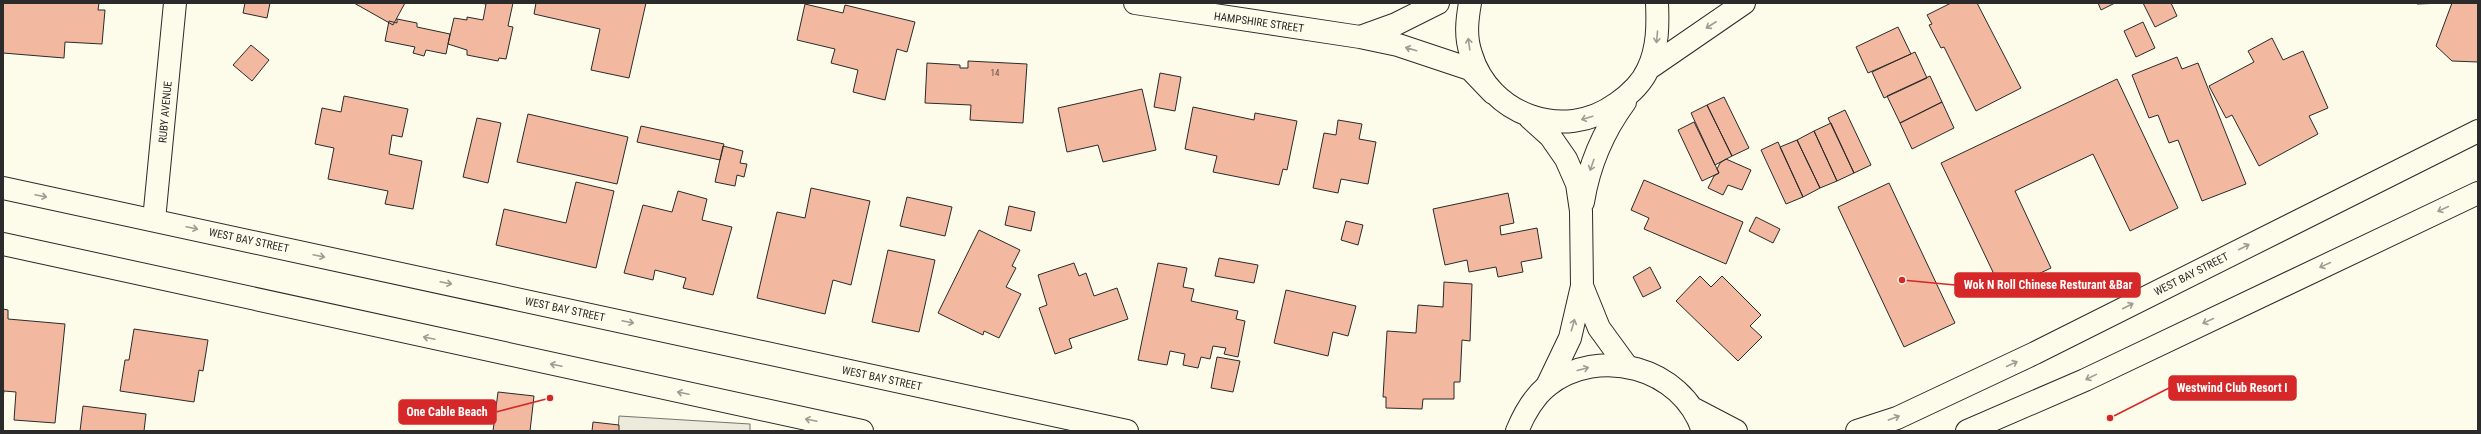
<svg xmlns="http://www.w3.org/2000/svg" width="2481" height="434" font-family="'Roboto Condensed',sans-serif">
	<rect width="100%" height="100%" fill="#fdfbea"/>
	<path fill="#eceadb" stroke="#74746e" d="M 619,416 L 750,424 L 750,431 L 618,431 Z"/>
	<path fill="#f2b8a0" stroke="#2b2b2b" d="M 3,3 L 99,3 L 98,10 L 105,10 L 102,44 L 65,42 L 64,58 L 3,53 Z
		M 245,3 L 270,3 L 267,18 L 243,13 Z
		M 354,3 L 405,3 L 393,25 Z
		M 479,3 L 513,3 L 508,26 L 513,27 L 506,59 L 499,58 L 498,61 L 467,55 L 467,50 L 448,44 L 454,18 L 467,20 L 467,17 L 483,20 L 486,4 Z
		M 536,3 L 646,3 L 629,78 L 591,70 L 600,29 L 534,14 Z
		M 1951,3 L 1977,3 L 2021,88 L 1976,111 L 1944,47 L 1941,48 L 1929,25 L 1932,24 L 1927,15 Z
		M 2098,3 L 2115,3 L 2101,10 Z
		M 2143,3 L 2171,3 L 2177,16 L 2155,27 Z
		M 2416,3 L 2444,3 L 2417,4 Z
		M 2452,3 L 2478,3 L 2478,62 L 2452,61 L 2436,46 Z
		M 805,4 L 843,13 L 845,5 L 915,22 L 907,52 L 897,49 L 885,100 L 853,92 L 858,70 L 831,63 L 835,49 L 797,40 Z
		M 397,19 L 417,23 L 417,27 L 450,34 L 446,54 L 426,50 L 424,56 L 413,53 L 415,47 L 385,41 L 389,21 L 397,23 Z
		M 2143,22 L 2155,48 L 2136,57 L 2124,31 Z
		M 1898,27 L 1911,54 L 1868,73 L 1856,47 Z
		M 2272,38 L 2283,60 L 2303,51 L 2328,108 L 2309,116 L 2318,134 L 2259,166 L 2232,115 L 2226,118 L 2209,86 L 2254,62 L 2248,51 Z
		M 251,45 L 269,60 L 252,81 L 233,65 Z
		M 1915,52 L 1927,78 L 1884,98 L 1872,72 Z
		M 2177,57 L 2182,69 L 2198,63 L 2246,184 L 2202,201 L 2178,140 L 2169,143 L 2158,115 L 2149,118 L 2132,75 Z
		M 968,61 L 1027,64 L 1023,123 L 970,120 L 971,105 L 925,103 L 927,63 L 960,65 L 960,68 L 968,68 Z
		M 1160,73 L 1181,77 L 1175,111 L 1154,107 Z
		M 1930,76 L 1942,102 L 1900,123 L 1887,96 Z
		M 2117,79 L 2178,208 L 2130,231 L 2093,154 L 2015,191 L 2051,268 L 2002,291 L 1941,163 Z
		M 1142,89 L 1156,150 L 1103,162 L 1098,145 L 1067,152 L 1058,108 Z
		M 344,96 L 408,109 L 402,137 L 392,135 L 389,154 L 422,161 L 413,209 L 385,204 L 388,191 L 328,179 L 334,148 L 315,144 L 322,108 L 341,112 Z
		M 1724,97 L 1749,148 L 1732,156 L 1707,105 Z
		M 1942,102 L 1954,128 L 1912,149 L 1900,123 Z
		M 1707,105 L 1732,156 L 1715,165 L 1691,113 Z
		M 1193,107 L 1254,120 L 1255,113 L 1297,121 L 1287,170 L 1283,169 L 1279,185 L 1213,172 L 1217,156 L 1185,149 Z
		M 1845,110 L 1871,165 L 1854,173 L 1828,118 Z
		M 528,114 L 628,137 L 617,184 L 517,162 Z
		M 477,118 L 501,123 L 488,183 L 463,177 Z
		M 1338,120 L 1362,124 L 1359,139 L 1376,142 L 1368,184 L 1341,179 L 1338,193 L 1313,188 L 1324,133 L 1336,135 Z
		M 1694,122 L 1719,173 L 1702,181 L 1678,130 Z
		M 1831,123 L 1854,173 L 1837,181 L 1814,131 Z
		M 641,126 L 724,144 L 720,160 L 637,142 Z
		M 1814,131 L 1837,181 L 1820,188 L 1797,140 Z
		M 1797,140 L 1820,188 L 1803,197 L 1780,147 Z
		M 1778,142 L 1803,197 L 1786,204 L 1761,150 Z
		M 723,146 L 743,151 L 740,163 L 747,164 L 744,177 L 737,175 L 735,186 L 715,182 Z
		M 1726,159 L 1751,170 L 1742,190 L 1728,185 L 1723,195 L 1708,188 L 1714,176 L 1719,173 L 1717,169 L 1720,163 Z
		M 1644,180 L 1743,222 L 1726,264 L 1644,229 L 1649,218 L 1631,210 Z
		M 576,182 L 614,191 L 596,268 L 496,245 L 504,209 L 566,223 Z
		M 1889,183 L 1955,323 L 1904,347 L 1838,207 Z
		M 811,188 L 870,201 L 851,285 L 833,280 L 825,314 L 757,298 L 777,212 L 805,218 Z
		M 678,191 L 707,199 L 702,220 L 732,227 L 713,295 L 683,288 L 686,278 L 655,270 L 653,280 L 624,273 L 643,205 L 672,212 Z
		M 1508,193 L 1514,223 L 1500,226 L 1501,235 L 1537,228 L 1542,258 L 1521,262 L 1523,272 L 1498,277 L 1496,267 L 1469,272 L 1467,260 L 1445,265 L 1433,209 Z
		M 907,197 L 952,207 L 945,236 L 900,226 Z
		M 1009,206 L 1035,212 L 1031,231 L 1005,225 Z
		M 1756,217 L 1780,229 L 1773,243 L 1749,231 Z
		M 1346,221 L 1363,225 L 1358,245 L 1341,240 Z
		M 979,230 L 1020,250 L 1012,266 L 1016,268 L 1006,287 L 1021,294 L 999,338 L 984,331 L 983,335 L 938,313 Z
		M 888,250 L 935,260 L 919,332 L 872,322 Z
		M 1219,258 L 1258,265 L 1254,283 L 1215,276 Z
		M 1074,263 L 1079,276 L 1086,273 L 1094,296 L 1117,288 L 1128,319 L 1069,339 L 1072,348 L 1055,354 L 1039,308 L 1047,305 L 1038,275 Z
		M 1158,263 L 1187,268 L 1183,287 L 1194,289 L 1191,301 L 1238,311 L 1236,319 L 1245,321 L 1238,357 L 1224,354 L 1226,348 L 1213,346 L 1210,359 L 1201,357 L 1198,368 L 1183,365 L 1185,354 L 1170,351 L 1167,365 L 1138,360 Z
		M 1650,267 L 1661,288 L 1643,297 L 1633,277 Z
		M 1700,276 L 1711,287 L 1722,276 L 1761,315 L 1750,326 L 1762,337 L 1738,361 L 1676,301 Z
		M 1444,282 L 1472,284 L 1470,341 L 1462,340 L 1460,382 L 1454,382 L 1454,399 L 1423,399 L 1422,409 L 1386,408 L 1386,397 L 1383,397 L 1387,331 L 1416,333 L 1418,305 L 1443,307 Z
		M 1286,290 L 1356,306 L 1348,336 L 1333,332 L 1328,356 L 1274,343 Z
		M 3,309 L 8,310 L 8,319 L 65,324 L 55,423 L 14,420 L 16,392 L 4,391 L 3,397 Z
		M 134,329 L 208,340 L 203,371 L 199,370 L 194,402 L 120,391 L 125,360 L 129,360 Z
		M 1217,357 L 1240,361 L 1233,392 L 1211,388 Z
		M 498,392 L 534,396 L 530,431 L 493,431 Z
		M 83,406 L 146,414 L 144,431 L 80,431 Z
		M 593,422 L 619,425 L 619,431 L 592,431 Z"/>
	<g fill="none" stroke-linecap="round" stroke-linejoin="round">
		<defs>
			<path id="street" d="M 1135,3 L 1360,37 L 1398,45 L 1470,69 L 1493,93
				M 1470,3 C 1467,20 1465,37 1471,54 C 1489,115 1564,142 1616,104 C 1629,95 1642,83 1648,69 C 1658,48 1658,25 1657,3
				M 1360,37 L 1396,24 L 1438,3
				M 1648,69 L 1744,3
				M 1530,118 L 1550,136 L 1566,159 L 1577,184 L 1581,211 L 1582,286 L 1570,338 L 1547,386
				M 1583,202 C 1589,165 1603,132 1625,102
				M 154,220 L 175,3
				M 1582,286 L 1599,328 L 1626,365"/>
			<path id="secondary" d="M 3,188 L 1127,431
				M 3,244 L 862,431
				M 1692,408 L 1736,431
				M 1517,431 C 1524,414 1533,398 1547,386 C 1599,345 1682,367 1703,431
				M 1857,431 L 1897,418 L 2035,353 L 2478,131
				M 1967,431 L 2085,380 L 2478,193"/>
		</defs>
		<use href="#street" stroke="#2b2b2b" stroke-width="24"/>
		<use href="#secondary" stroke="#2b2b2b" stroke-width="24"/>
		<use href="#street" stroke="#fdfbea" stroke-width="22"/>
		<use href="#secondary" stroke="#fdfbea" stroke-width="22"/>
	</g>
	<defs><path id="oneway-shaft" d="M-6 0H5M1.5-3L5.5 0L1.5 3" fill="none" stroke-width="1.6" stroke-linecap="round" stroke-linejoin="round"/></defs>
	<g stroke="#9e9d94">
		<use href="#oneway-shaft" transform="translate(1711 25) rotate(147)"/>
		<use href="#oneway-shaft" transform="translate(1657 37) rotate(95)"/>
		<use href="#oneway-shaft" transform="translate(1469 44) rotate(-98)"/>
		<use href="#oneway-shaft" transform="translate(1411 49) rotate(-164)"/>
		<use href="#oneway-shaft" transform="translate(1587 118) rotate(163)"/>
		<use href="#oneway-shaft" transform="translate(1592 165) rotate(109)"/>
		<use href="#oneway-shaft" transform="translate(41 196) rotate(12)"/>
		<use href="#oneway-shaft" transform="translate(2443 209) rotate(155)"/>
		<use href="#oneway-shaft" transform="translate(192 228) rotate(12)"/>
		<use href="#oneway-shaft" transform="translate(2244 247) rotate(-27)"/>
		<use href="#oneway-shaft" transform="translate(319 256) rotate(12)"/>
		<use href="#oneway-shaft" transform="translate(2325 265) rotate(155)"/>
		<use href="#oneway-shaft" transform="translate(446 283) rotate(12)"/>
		<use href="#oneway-shaft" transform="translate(2128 306) rotate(-27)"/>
		<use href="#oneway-shaft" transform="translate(2208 321) rotate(155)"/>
		<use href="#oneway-shaft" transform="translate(628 322) rotate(12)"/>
		<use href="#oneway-shaft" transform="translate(1573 325) rotate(-74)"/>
		<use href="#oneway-shaft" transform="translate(429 338) rotate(-168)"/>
		<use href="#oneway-shaft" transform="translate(2012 364) rotate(-25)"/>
		<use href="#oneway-shaft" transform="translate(556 365) rotate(-168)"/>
		<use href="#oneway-shaft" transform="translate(1583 369) rotate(-15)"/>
		<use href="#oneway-shaft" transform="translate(2091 377) rotate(154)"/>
		<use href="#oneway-shaft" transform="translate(683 393) rotate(-168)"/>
		<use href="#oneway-shaft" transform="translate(1894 418) rotate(-20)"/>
		<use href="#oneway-shaft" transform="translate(811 420) rotate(-168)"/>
	</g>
	<g text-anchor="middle" stroke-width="3" stroke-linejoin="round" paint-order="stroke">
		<g font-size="9" fill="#5d4e48">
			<text x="995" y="76">14</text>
		</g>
		<g font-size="11" fill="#2b2b2b" stroke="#fdfbea">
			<text transform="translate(1259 22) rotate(8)" y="4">HAMPSHIRE STREET</text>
			<text transform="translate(165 112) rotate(-85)" y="4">RUBY AVENUE</text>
			<text transform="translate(249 240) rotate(12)" y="4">WEST BAY STREET</text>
			<text transform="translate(2191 274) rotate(-27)" y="4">WEST BAY STREET</text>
			<text transform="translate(565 309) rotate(12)" y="4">WEST BAY STREET</text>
			<text transform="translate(882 378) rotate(12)" y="4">WEST BAY STREET</text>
		</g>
	</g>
	<path fill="none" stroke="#d62828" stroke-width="1.5" d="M1902 280L1955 285M2110 418L2169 388M550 398L496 412"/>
	<g fill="#d62828" stroke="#fdfbea" stroke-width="1.5">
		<circle cx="1902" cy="280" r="4"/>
		<circle cx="2110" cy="418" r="4"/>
		<circle cx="550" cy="398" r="4"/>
	</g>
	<g fill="#d62828" stroke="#d62828" stroke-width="1.5">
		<rect x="1955" y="273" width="185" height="24" rx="4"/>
		<rect x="2169" y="376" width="127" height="24" rx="4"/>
		<rect x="399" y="400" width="97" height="24" rx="4"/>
	</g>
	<g font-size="12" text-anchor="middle" font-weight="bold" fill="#fff">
		<text x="2048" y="289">Wok N Roll Chinese Resturant &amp;Bar</text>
		<text x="2232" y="392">Westwind Club Resort I</text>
		<text x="447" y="416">One Cable Beach</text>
	</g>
	<rect width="2481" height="434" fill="none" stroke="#2b2b2b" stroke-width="8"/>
</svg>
